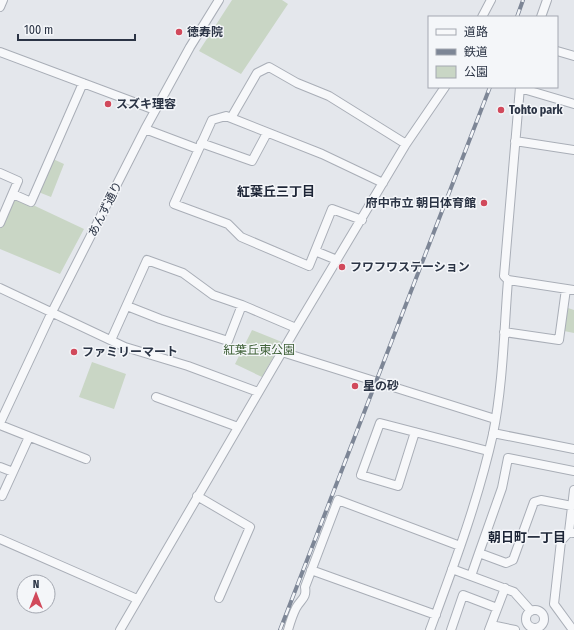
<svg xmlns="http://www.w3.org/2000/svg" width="574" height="630" font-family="'Fira Sans Condensed','Noto Sans JP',sans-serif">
	<rect width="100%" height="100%" fill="#e4e7ec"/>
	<path fill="#c9d6c5" d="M 232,0 L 282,0 L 288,4 L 241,74 L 199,51 Z
		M 53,159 L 64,164 L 51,197 L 36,191 Z
		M 16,197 L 84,229 L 60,274 L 0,249 L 0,228 L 13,198 Z
		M 568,308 L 574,310 L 574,333 L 564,331 Z
		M 252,330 L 282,342 L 262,377 L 235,364 Z
		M 92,362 L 126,374 L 114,409 L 79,397 Z"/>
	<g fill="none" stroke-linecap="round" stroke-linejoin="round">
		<defs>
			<path id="minor" d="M 0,7 L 3,0
				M 482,17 L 491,0
				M 541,17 L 547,0
				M 557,51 L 574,56
				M 0,52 L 155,110
				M 520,88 L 574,104
				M 231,118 L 257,73 L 269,67 L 297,83 L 329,96 L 406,144
				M 145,129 L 198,149
				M 515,141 L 574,150
				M 201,143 L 252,161 L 267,133
				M 0,173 L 18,181 L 0,223
				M 13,194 L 31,202 L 83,83
				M 362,220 L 332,209 L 309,266 L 241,237 L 228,224 L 174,204 L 212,120 L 226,116 L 322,154 L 383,183
				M 315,251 L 337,260
				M 508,280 L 574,290
				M 0,288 L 125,347 L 188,366 L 258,392
				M 127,306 L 160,319 L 228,341 L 242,305
				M 504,332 L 559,340 L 566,289
				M 111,340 L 147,260 L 183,273 L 213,295 L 242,305 L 296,328
				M 282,352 L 495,419
				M 156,397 L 238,427
				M 0,423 L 51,314 L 145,129 L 190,47 L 219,0
				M 0,425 L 86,459
				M 415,432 L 398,486 L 361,475 L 380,423 L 488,451
				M 493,433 L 574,449
				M 0,467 L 13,472
				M 0,495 L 2,496 L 29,437
				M 197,496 L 250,527 L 219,598
				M 569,532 L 561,541 L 554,604 L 573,630
				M 573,533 L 569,532 L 574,490
				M 0,539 L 137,599
				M 479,553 L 502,488 L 508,458 L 574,471
				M 452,569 L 514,592 L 531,611
				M 311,570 L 436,615
				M 471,576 L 479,553 L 506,563 L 513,560 L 534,502 L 541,500 L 572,506
				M526 619a9 9 0 1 1 18 0a9 9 0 1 1-18 0Z
				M 491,625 L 515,630
				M 120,630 L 296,328 L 406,144 L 445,87
				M 288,630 C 290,623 293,614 296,608 C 301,599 307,598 305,587 L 338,500 L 460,546
				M 430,630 C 454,565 478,501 493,434 C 503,385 504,330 508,280 L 504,276 L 520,87
				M 451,630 L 463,595 L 497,608
				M 489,630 L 505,588"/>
		</defs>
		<use href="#minor" stroke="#a9aeb7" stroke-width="10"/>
		<use href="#minor" stroke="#f7f8fa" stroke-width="8"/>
		<defs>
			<path id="rail" d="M 517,17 L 523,0
				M 280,630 L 490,87"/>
		</defs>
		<use href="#rail" stroke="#7d8696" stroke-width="4"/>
		<use href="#rail" stroke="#f4f6f9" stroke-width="2.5" stroke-dasharray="8" stroke-linecap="butt"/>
	</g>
	<g fill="#d1495b" stroke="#f4f6f9" stroke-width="1.5">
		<circle cx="179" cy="32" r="4"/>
		<circle cx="108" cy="104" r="4"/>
		<circle cx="501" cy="110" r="4"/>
		<circle cx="484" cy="203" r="4"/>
		<circle cx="342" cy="267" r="4"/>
		<circle cx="74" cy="352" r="4"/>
		<circle cx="355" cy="386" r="4"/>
	</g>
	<g text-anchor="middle" stroke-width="3" stroke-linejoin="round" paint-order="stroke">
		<g font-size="12" font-weight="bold" fill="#2b3445" stroke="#f4f6f9" text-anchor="start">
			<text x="187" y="36">徳寿院</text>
			<text x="116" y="108">スズキ理容</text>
			<text x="509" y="114">Tohto park</text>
			<text x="476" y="207" text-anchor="end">府中市立 朝日体育館</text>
			<text x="350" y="271">フワフワステーション</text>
			<text x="82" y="356">ファミリーマート</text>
			<text x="363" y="390">星の砂</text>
		</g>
		<g font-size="12" fill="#2b3445" stroke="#f4f6f9">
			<text transform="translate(105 209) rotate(-63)" y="4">あんず通り</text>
		</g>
		<g font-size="12" fill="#3f6138" stroke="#f4f6f9">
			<text x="259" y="354">紅葉丘東公園</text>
		</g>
		<g font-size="13" font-weight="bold" fill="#1d2536" stroke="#f4f6f9">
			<text x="276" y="196">紅葉丘三丁目</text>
			<text x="527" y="542">朝日町一丁目</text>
		</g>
	</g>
	<rect x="428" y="16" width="130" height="72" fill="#f4f6f9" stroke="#a4a8b1"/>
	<rect x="436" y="29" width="20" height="6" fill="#f7f8fa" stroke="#a4a8b1"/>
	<text x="464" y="36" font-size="12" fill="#2b3445">道路</text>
	<rect x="436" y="49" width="20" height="6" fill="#7d8696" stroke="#a4a8b1"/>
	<text x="464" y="56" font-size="12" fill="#2b3445">鉄道</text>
	<rect x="436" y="66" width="20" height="12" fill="#c9d6c5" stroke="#a4a8b1"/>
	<text x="464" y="76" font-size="12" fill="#2b3445">公園</text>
	<g transform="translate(36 594)"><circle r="19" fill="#f4f6f9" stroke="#a4a8b1"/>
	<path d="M0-3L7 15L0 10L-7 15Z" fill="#d1495b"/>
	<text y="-6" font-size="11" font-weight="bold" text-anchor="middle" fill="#2b3445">N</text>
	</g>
	<path d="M18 34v6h117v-6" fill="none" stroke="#2b3445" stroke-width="2"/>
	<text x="24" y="34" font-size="12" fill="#2b3445" stroke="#f4f6f9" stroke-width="3" paint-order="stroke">100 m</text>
</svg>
